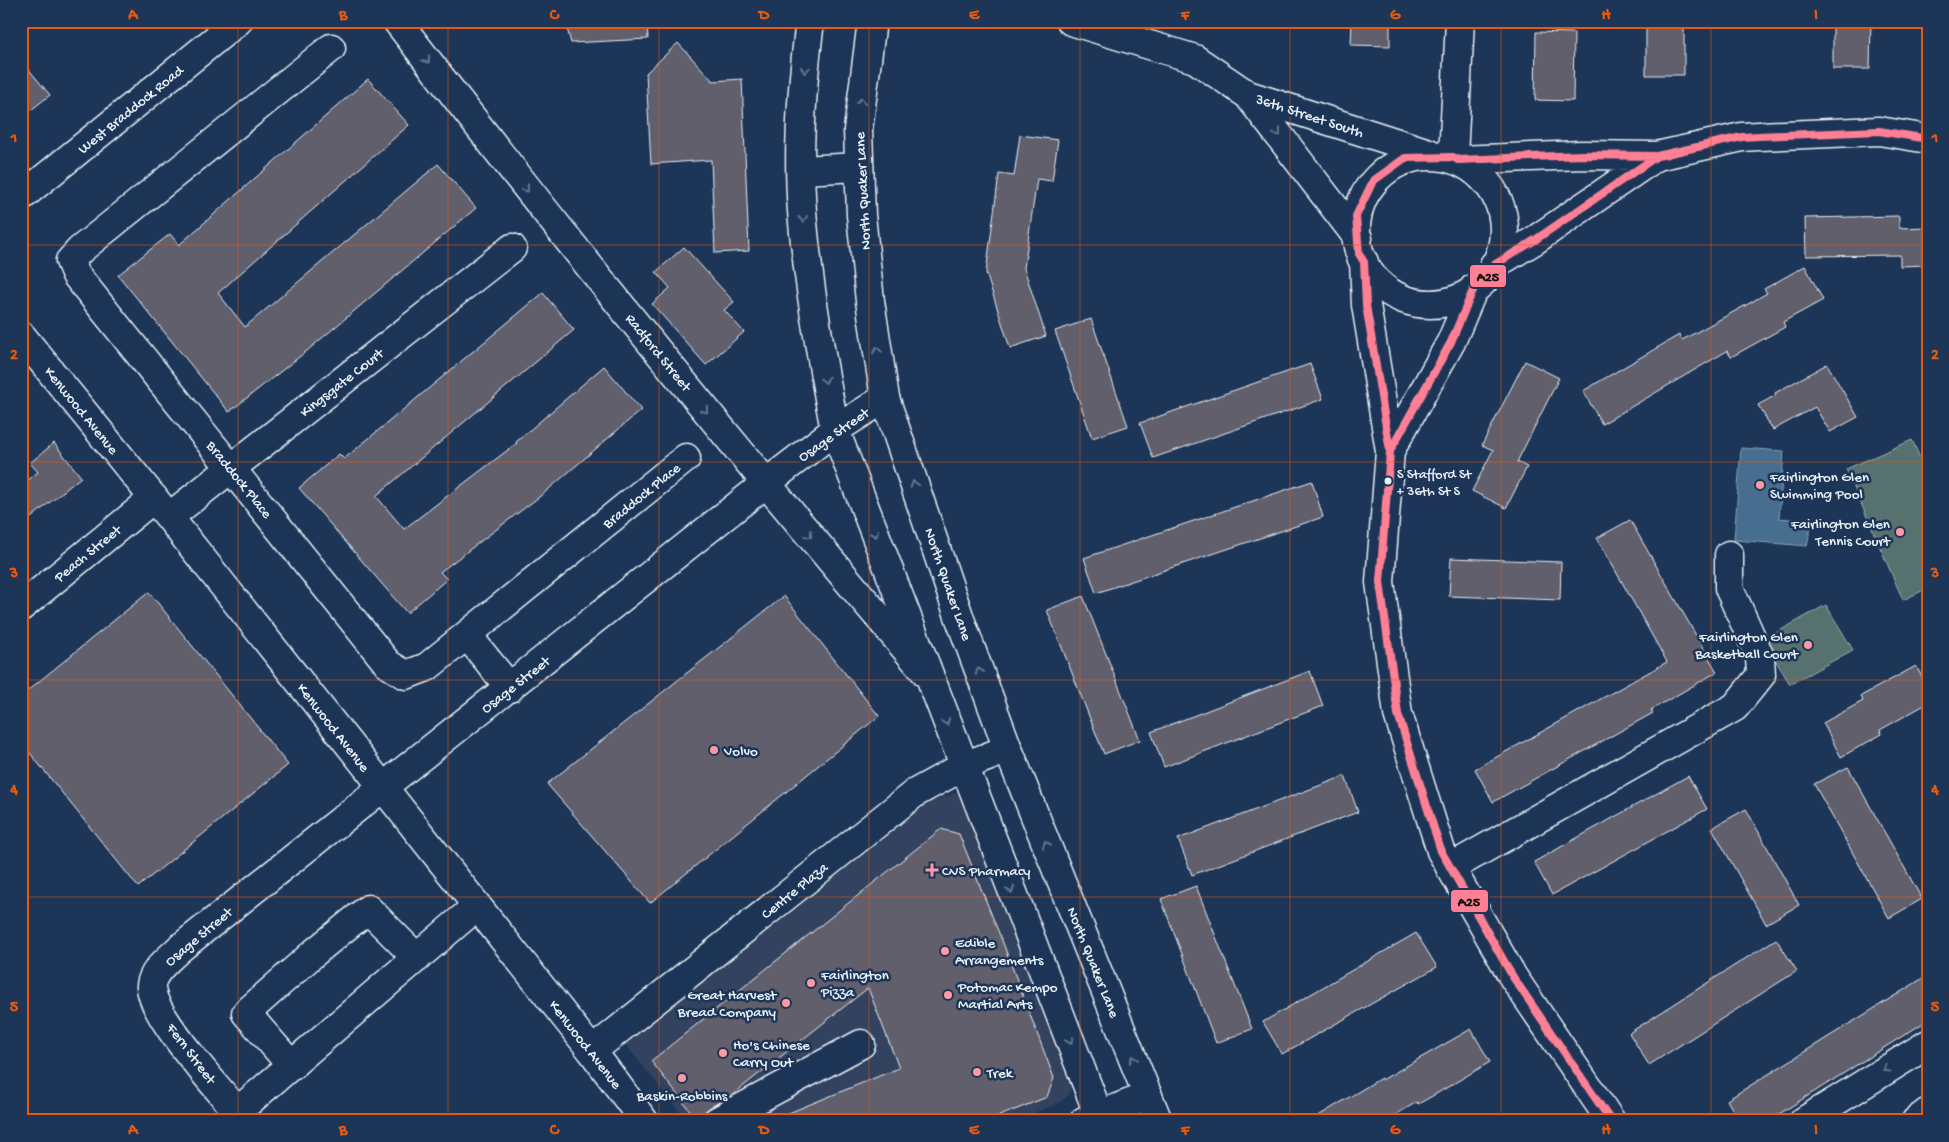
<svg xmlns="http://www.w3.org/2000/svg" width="1949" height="1142" font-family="'Gochi Hand',sans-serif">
	<rect width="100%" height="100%" fill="#1d3557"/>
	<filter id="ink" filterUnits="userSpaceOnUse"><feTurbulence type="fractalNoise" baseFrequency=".02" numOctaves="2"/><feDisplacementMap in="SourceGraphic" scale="10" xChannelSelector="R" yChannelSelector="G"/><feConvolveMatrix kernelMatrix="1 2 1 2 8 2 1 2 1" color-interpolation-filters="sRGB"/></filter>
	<g filter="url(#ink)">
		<path fill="#32425e" d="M 958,792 L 1070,1071 L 1072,1085 L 1069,1095 L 1057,1104 L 1013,1121 L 687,1121 L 621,1039 L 910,809 Z"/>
		<path fill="#56716e" stroke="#9fb1b3" d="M 1912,440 L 1928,476 L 1928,588 L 1903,600 L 1846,469 Z
			M 1826,605 L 1853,650 L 1790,684 L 1763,640 Z"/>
		<path fill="#476e8f" stroke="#87a2b9" d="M 1741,448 L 1784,451 L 1779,518 L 1812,521 L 1807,546 L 1734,540 Z"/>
		<path fill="#625f6d" stroke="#e8f1f8" d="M 565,21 L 647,21 L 648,39 L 571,43 Z
			M 1352,21 L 1390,21 L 1390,46 L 1351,45 Z
			M 1646,21 L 1684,21 L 1684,75 L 1646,75 Z
			M 1833,21 L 1871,21 L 1870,69 L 1833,69 Z
			M 1536,32 L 1574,33 L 1573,101 L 1535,100 Z
			M 678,43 L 713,81 L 742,79 L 749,251 L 715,253 L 711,160 L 651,164 L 646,73 Z
			M 21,60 L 50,95 L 21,118 Z
			M 368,79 L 409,125 L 218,293 L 245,327 L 438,164 L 476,208 L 308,350 L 229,412 L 118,275 L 170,234 L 179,245 Z
			M 1020,135 L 1058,140 L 1052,181 L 1037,179 L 1024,268 L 1046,336 L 1010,348 L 986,273 L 999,174 L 1014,176 Z
			M 1899,216 L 1899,228 L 1928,227 L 1928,265 L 1900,266 L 1900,255 L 1806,256 L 1805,218 Z
			M 684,247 L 734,302 L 724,310 L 744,332 L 706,365 L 652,304 L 670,288 L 656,272 Z
			M 1805,266 L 1823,300 L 1783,322 L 1785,327 L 1731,357 L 1727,351 L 1602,424 L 1583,391 L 1679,335 L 1682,340 L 1748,304 L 1767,293 L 1764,289 Z
			M 543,293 L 574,330 L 376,496 L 404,529 L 517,443 L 516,442 L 604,366 L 641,410 L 543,494 L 440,572 L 447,579 L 407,613 L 299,488 L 339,454 L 344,459 Z
			M 1091,319 L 1128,426 L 1092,438 L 1055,331 Z
			M 1525,361 L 1559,378 L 1517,462 L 1527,467 L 1506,508 L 1472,491 L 1493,450 L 1482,445 Z
			M 1310,364 L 1323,399 L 1153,458 L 1140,423 Z
			M 1827,364 L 1858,417 L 1830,432 L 1815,407 L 1773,430 L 1758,405 L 1776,395 L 1775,393 Z
			M 54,443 L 81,477 L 21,526 L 21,486 L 38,472 L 30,463 Z
			M 1312,481 L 1323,517 L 1096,593 L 1084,558 Z
			M 1630,520 L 1717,672 L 1651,710 L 1653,713 L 1493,802 L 1475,769 L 1667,662 L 1597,538 Z
			M 1451,558 L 1561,562 L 1560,600 L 1449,596 Z
			M 149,592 L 288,765 L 138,887 L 21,742 L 21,696 Z
			M 784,596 L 879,716 L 650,903 L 547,784 Z
			M 1083,596 L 1140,740 L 1104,754 L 1047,610 Z
			M 1916,666 L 1928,688 L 1928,703 L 1880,730 L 1882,734 L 1841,757 L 1823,723 L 1863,701 L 1861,696 Z
			M 1310,671 L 1323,706 L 1164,767 L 1151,732 Z
			M 1848,767 L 1922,899 L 1889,918 L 1814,784 Z
			M 1345,776 L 1358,812 L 1192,875 L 1178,839 Z
			M 1688,776 L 1707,809 L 1552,895 L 1534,862 Z
			M 1746,809 L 1799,905 L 1766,924 L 1712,828 Z
			M 941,829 L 959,834 L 1003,943 L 1054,1078 L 1047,1097 L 987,1121 L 769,1121 L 899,1068 L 868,988 L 732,1095 L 709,1108 L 698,1121 L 651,1061 Z
			M 1196,886 L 1252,1029 L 1216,1043 L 1161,899 Z
			M 1416,933 L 1437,967 L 1282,1054 L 1263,1022 Z
			M 1776,939 L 1797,971 L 1649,1065 L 1629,1033 Z
			M 1928,975 L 1928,1020 L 1768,1121 L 1739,1121 L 1727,1100 Z
			M 1471,1029 L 1490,1062 L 1436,1094 L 1418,1104 L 1417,1102 L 1385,1121 L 1310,1121 L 1381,1078 L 1382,1080 Z"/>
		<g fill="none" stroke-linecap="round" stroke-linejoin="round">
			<defs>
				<path id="minor" d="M 397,21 C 568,244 745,461 927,674
					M 1071,21 L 1195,59 L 1248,95 L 1429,153
					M 331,48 L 80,250 L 70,261 L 76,275 L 388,664 L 406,675 L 427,667 L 686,458
					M 1248,95 L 1358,238
					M1356 230a74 74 0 1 1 148 0a74 74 0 1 1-148 0Z
					M 1453,157 L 1460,21
					M 1458,160 L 1582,155 L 1657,156 L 1742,137 L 1759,136 L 1879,131 L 1928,139
					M 801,170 L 859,167
					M 1364,262 L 1366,305 L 1390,451 L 1380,582 L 1398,714 L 1441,851 L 1513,977 L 1611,1121
					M 1494,265 L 1535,240 L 1657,156
					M 21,335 L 169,517 L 592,1051 L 644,1121
					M 1390,451 L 1451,342 L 1474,288
					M 169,517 L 512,248
					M 21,607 L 154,498
					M 467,635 L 510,688
					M 1450,868 L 1735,707 L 1761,675 L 1760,657 L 1729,588 L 1729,555
					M 592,1051 L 915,793 L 964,766 L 1008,749
					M 292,1066 L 246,1013 L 315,952 L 368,909 L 417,958
					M 238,1111 L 477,906
					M 245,1121 C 225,1095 149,1015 151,985 C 153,970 169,959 179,949 L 765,484 L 835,430 L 885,398
					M 717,1121 L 861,1044
					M 1084,1121 L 1148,1096
					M 1804,1121 L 1928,1044
					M 1916,1121 L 1928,1112"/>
				<path id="major" d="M 810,21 C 802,84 797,149 802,211 C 808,285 821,358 835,430 L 1101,1121
					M 872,21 L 858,130 L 861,215 L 870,301 L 885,398 L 960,619 L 1008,749 L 1158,1121
					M 21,197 L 238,21"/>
			</defs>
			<use href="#minor" stroke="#e8f1f8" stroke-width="31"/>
			<use href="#major" stroke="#e8f1f8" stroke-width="31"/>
			<use href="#minor" stroke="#1d3557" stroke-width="28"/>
			<use href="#major" stroke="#1d3557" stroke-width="28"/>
			<defs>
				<path id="bus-1" d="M 1389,468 L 1390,451 L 1451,342 L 1474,288 L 1487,278 L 1494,265 L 1535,240 L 1657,156 L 1668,154
					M 1611,1121 L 1513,977 L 1441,851 L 1398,714 L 1380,582 L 1390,451 L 1366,305 L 1364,262 L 1359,254 L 1356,216 L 1373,181 L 1405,158 L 1453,157 L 1458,160 L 1582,155 L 1657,156 L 1742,137 L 1759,136 L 1879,131 L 1928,139"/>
			</defs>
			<use href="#bus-1" stroke="#1d3557" stroke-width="11"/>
			<use href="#bus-1" stroke="#ff8094" stroke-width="8"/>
		</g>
		<defs><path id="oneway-chevron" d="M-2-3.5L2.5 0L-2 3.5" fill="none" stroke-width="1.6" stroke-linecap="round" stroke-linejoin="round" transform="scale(1.25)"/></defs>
		<g stroke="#64778f">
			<use href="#oneway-chevron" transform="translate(427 60) rotate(53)"/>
			<use href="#oneway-chevron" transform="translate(805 70) rotate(95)"/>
			<use href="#oneway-chevron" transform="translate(861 101) rotate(-83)"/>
			<use href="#oneway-chevron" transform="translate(1278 133) rotate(52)"/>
			<use href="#oneway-chevron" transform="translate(526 189) rotate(52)"/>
			<use href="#oneway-chevron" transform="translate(803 219) rotate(84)"/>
			<use href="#oneway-chevron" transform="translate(877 350) rotate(-99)"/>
			<use href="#oneway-chevron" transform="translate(825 380) rotate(78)"/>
			<use href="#oneway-chevron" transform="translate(705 410) rotate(51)"/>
			<use href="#oneway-chevron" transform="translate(914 484) rotate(-109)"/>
			<use href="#oneway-chevron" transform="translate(875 534) rotate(69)"/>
			<use href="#oneway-chevron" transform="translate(809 535) rotate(50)"/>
			<use href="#oneway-chevron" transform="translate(979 671) rotate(-110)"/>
			<use href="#oneway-chevron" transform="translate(946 722) rotate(69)"/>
			<use href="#oneway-chevron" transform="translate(1046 844) rotate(-112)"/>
			<use href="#oneway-chevron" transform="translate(1011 890) rotate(69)"/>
			<use href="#oneway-chevron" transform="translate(1070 1041) rotate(69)"/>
			<use href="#oneway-chevron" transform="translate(1133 1059) rotate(-112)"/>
			<use href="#oneway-chevron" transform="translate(1886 1069) rotate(148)"/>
		</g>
	</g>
	<path fill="none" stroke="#e8590c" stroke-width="1" stroke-opacity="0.55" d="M 238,21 L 238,1121M 448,21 L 448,1121M 659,21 L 659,1121M 869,21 L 869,1121M 1080,21 L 1080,1121M 1290,21 L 1290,1121M 1501,21 L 1501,1121M 1711,21 L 1711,1121M 21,245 L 1928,245M 21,462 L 1928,462M 21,680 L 1928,680M 21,897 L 1928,897"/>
	<circle fill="#e8f1f8" stroke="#1d3557" stroke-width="2" cx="1388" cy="481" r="4.5"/>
	<g fill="#ff9aa2" stroke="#1d3557" stroke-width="2">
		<circle cx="1760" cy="485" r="5"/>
		<circle cx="1900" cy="532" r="5"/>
		<circle cx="1808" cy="645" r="5"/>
		<circle cx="714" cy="750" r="5"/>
		<path d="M929.5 862.5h5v5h5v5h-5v5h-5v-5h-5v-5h5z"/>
		<circle cx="945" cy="951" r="5"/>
		<circle cx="811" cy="983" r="5"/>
		<circle cx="948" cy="995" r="5"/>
		<circle cx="786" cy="1003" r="5"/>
		<circle cx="723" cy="1053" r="5"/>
		<circle cx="977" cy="1072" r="5"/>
		<circle cx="682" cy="1078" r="5"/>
	</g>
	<g text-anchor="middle" stroke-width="5" stroke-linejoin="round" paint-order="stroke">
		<g font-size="14" fill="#e8f1f8" stroke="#1d3557" text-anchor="start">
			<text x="1397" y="478">S Stafford St<tspan x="1397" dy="17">+ 36th St S</tspan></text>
		</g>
		<g font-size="15" fill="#e8f1f8" stroke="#1d3557">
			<text transform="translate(130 109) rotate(-39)" y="5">West Braddock Road</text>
			<text transform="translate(1310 115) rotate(18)" y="5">36th Street South</text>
			<text transform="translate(862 191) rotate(-93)" y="5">North Quaker Lane</text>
			<text transform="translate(659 352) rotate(51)" y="5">Radford Street</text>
			<text transform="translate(341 382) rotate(-38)" y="5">Kingsgate Court</text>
			<text transform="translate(82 410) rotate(51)" y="5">Kenwood Avenue</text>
			<text transform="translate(833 434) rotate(-35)" y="5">Osage Street</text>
			<text transform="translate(240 479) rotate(51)" y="5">Braddock Place</text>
			<text transform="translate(641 495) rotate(-39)" y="5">Braddock Place</text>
			<text transform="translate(87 553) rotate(-39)" y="5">Peach Street</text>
			<text transform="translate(949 584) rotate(71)" y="5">North Quaker Lane</text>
			<text transform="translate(515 684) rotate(-38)" y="5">Osage Street</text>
			<text transform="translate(334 727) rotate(52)" y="5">Kenwood Avenue</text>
			<text transform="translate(794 890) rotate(-39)" y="5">Centre Plaza</text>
			<text transform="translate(198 936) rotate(-40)" y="5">Osage Street</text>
			<text transform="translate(1094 962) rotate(68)" y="5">North Quaker Lane</text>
			<text transform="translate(586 1044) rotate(52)" y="5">Kenwood Avenue</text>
			<text transform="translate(192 1053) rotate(53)" y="5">Fern Street</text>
		</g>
		<g font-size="15" fill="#e8f1f8" stroke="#1d3557" text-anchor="start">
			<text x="1770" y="481">Fairlington Glen<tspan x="1770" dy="17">Swimming Pool</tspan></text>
			<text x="1890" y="528" text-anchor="end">Fairlington Glen<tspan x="1890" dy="17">Tennis Court</tspan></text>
			<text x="1798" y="641" text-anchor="end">Fairlington Glen<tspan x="1798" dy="17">Basketball Court</tspan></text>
			<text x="724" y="755">Volvo</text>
			<text x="942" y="875">CVS Pharmacy</text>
			<text x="955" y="947">Edible<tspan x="955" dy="17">Arrangements</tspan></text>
			<text x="821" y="979">Fairlington<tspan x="821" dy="17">Pizza</tspan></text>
			<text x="958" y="991">Potomac Kempo<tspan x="958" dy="17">Martial Arts</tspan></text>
			<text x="776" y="999" text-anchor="end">Great Harvest<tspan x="776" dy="17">Bread Company</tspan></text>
			<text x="733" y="1049">Ho's Chinese<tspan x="733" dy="17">Carry Out</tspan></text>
			<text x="987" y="1077">Trek</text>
			<text x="682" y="1100" text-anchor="middle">Baskin-Robbins</text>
		</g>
	</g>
	<g stroke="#1d3557" stroke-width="2">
		<rect x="1469" y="264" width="38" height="24" rx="5" fill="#ff8094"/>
		<rect x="1450" y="889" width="39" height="24" rx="5" fill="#ff8094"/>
	</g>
	<g font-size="14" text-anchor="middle" font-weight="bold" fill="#111">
		<text x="1488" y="281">A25</text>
		<text x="1469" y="906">A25</text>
	</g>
	<rect width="1949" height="1142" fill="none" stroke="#1d3557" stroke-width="55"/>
	<rect x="28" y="28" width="1894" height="1086" fill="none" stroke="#e8590c" stroke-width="2"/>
	<g font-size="16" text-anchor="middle" font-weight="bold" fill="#e8590c">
		<text x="133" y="19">A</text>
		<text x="343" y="19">B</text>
		<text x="554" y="19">C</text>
		<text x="764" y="19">D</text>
		<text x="974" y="19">E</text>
		<text x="1185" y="19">F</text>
		<text x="1395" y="19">G</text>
		<text x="1606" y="19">H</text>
		<text x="1816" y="19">I</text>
		<text x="14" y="142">1</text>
		<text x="1935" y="142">1</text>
		<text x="14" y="359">2</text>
		<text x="1935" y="359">2</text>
		<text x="14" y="577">3</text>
		<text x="1935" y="577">3</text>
		<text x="14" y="794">4</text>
		<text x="1935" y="794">4</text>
		<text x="14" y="1011">5</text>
		<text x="1935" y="1011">5</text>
		<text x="133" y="1134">A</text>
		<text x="343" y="1134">B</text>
		<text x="554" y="1134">C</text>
		<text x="764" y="1134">D</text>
		<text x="974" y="1134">E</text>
		<text x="1185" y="1134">F</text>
		<text x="1395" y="1134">G</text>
		<text x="1606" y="1134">H</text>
		<text x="1816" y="1134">I</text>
	</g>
</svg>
